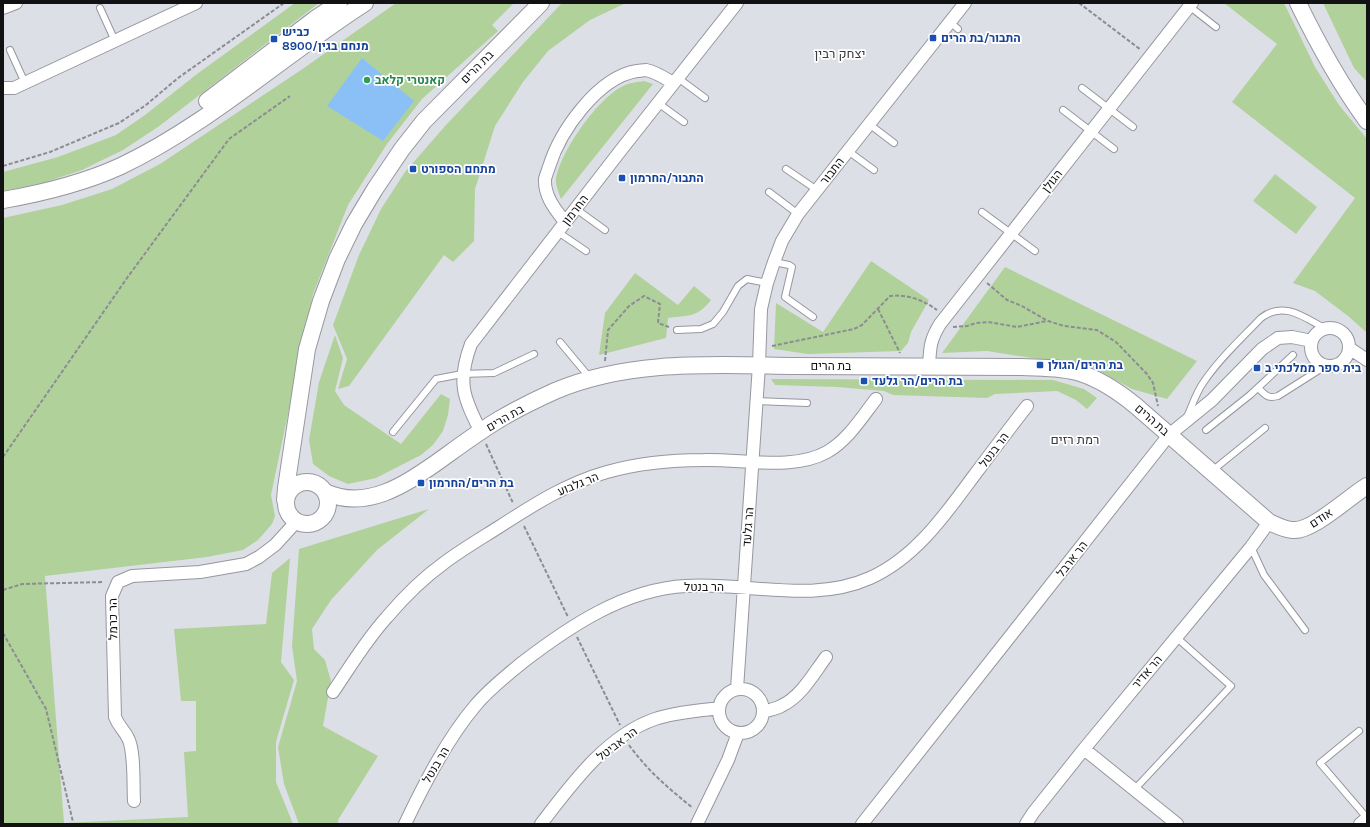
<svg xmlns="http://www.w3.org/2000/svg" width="1370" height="827" font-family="Karla,Heebo,sans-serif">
	<rect width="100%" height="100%" fill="#dddfe7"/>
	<path fill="#b1d19b" d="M 295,3 L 319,3 L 158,127 L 123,150 L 82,170 L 46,182 L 3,191 L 3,172 L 58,157 L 116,135 L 145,115 L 197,74 Z
		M 396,3 L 514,3 L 492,25 L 498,31 L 422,99 L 387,144 L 348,205 L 313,294 L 271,495 L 275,516 L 272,524 L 258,540 L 243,550 L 207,557 L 45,576 L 64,823 L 188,817 L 184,752 L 196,751 L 196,701 L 181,701 L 174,629 L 266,624 L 272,573 L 290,558 L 281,662 L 294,680 L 276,742 L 276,782 L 293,824 L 3,824 L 3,218 L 62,205 L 112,189 L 160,164 L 304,68 Z
		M 562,3 L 626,3 L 590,20 L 548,51 L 523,82 L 495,126 L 475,189 L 474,241 L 453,262 L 444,255 L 349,386 L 338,389 L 347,359 L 333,325 L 359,255 L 381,209 L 405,172 L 446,125 Z
		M 1224,3 L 1284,3 L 1315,67 L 1339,105 L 1367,139 L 1367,331 L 1366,332 L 1348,316 L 1315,291 L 1293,283 L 1355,198 L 1232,102 L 1277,44 Z
		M 1323,3 L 1367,3 L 1367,82 L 1354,68 Z
		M 644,81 L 653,84 L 561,199 C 559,193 555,185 556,178 C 561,151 596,101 621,87 C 628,83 636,82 644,81 Z
		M 1275,174 L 1317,207 L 1296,234 L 1253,201 Z
		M 871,261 L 929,300 L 911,332 L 908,343 L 901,351 L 808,354 L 774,349 L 776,303 L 823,332 Z
		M 1005,267 L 1197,361 L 1167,399 L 1132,389 L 1094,368 L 987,351 L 942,353 Z
		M 635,273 L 678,305 L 694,286 L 711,300 C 697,318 689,315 668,318 L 666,338 L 599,355 L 605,313 Z
		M 335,335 L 343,358 L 335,391 L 344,405 L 401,444 L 441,394 L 450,399 L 448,415 L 443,431 L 433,445 L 421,455 L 376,478 L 348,484 L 329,476 L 313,464 L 309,440 L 319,382 Z
		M 771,379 L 1053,380 L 1084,389 L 1097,398 L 1087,409 L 1076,400 L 1057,391 L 995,394 L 987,398 L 893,395 L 884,391 L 837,387 L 775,385 Z
		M 429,509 L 377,550 L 331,600 L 312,629 L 314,649 L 325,660 L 331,681 L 323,726 L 378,756 L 338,820 L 338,824 L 299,824 L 284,784 L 278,747 L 297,681 L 292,646 L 299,549 Z"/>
	<path fill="#8bc0f7" d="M 362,58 L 414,101 L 383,141 L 327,106 Z"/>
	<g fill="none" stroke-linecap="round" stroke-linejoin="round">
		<defs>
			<path id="lane" d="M 1189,6 L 1216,27
				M 100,8 L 115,41
				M 950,22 L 958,29
				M 10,50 L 25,83
				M 678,78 L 705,98
				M 1082,88 L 1133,127
				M 658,103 L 684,122
				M 1063,110 L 1114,149
				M 869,124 L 894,143
				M 848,151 L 874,170
				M 786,169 L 817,190
				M 769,192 L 798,214
				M 576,209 L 605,230
				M 982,212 L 1035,251
				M 558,232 L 586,251
				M 774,262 L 789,265 L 792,267 L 785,297 L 813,317
				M 677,330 L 701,329 L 713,324 L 723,312 L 738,286 L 747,279 L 767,283
				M 560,342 L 590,378
				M 1258,388 C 1266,395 1267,399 1278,396 L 1319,370 L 1322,365
				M 756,401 L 807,403
				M 1187,417 C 1192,406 1196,393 1203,383 C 1219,359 1241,339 1261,318 C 1284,300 1305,318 1326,329
				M 1206,430 L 1250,395 L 1293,355
				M 393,432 L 436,379 L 462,374 L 494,373 L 534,354
				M 1212,471 L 1265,428
				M 1251,547 L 1264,575 L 1305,630
				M 1359,731 L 1320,763 L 1367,818
				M 1134,790 L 1231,686 L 1176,637"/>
			<path id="street" d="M 3,8 L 16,3
				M 3,88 L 14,88 L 196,3
				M 565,222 C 555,209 544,196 545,179 C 546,175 548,170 549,167 C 560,131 598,77 637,71 C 640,71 643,70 646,70 C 656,72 665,78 673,83
				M1311 347a19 19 0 1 1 38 0a19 19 0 1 1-38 0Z
				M 1349,348 L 1367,360
				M 929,366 C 930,348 930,340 940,324 L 1192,3
				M 481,432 C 463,397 457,382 471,344 L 621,150 L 737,3
				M 737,689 L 759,365 L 761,309 L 767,283 L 774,262 L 782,241 L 798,214 L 965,3
				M719 711a22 22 0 1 1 44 0a22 22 0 1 1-44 0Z
				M 333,692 C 350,667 366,640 387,617 C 404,597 423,578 444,563 C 461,550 480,539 499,527 C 533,505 567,483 607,472 C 639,463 671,460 704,460 C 743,459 793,471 827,452 C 848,440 862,417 876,399
				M 763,712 C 768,710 776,709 781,706 C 801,697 814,673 826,657
				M 1084,749 L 1177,824
				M 134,801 C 133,786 135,751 128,738 C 124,730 119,727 115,717 L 112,596 L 118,582 L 132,576 L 200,572 L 246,564 L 259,557 L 275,545 L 296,522
				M 405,824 C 424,784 447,739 475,706 C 489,689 506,676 523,662 C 570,626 625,589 686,586 C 747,582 812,604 870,578 C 915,558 945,515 973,477 C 991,453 1009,429 1027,406
				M 541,824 C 571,785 606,736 655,719 C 676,712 698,711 719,708
				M 697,824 L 728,760 L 738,733
				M 862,824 L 1169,435 L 1212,400 L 1262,349 L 1278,338 L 1292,337 L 1312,341
				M 1026,824 L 1033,813 L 1084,749 L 1251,547 L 1269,522
				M 1360,824 L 1367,818"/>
			<path id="secondary" d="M 1298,3 C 1318,44 1340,84 1367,121
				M 207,101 L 315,19 L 339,3
				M 3,200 C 43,193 84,183 121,166 C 209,124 284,55 365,3
				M286 503a21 21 0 1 1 42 0a21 21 0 1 1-42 0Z
				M 325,492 C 366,511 404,485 436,463 C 457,448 478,432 500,419 C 517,409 537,399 555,391 C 630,359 716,365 795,366 C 871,366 947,366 1022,367 C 1041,368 1062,367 1080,373 C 1102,380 1119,392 1136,406 L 1269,522 C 1276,525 1285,530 1293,530 C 1312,532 1350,496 1367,486
				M 285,500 L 286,488 L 307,349 L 321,301 L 337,259 L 354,224 L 375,189 L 402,149 L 424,121 L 541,3"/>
		</defs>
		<use href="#lane" stroke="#96979f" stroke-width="8"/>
		<use href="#street" stroke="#96979f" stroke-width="14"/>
		<use href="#secondary" stroke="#96979f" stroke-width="18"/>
		<path stroke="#8b8d93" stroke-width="2" stroke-dasharray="4 2" stroke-linecap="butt" d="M 1079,3 L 1141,50
			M 3,166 L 50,152 L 119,123 L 146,105 L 178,78 L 284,3
			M 987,283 L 1007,300 L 1022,306 L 1048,321 L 1064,326 L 1097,330 L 1116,342 L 1147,374 L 1153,383 L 1158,406
			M 878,309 L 900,353
			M 953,327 L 967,326 L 976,323 L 988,322 L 1017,327 L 1047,321
			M 772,346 L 854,329 L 862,325 L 890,296 C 908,294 923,300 937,310
			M 605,361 L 608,330 L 629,306 L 644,296 L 660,304 L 658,323 L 669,327
			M 486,444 L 513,503
			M 3,457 L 127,278 L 229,139 L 290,96
			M 524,526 L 568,617
			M 3,590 L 22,584 L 104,582
			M 3,633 L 46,709 L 73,822
			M 577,637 L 620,725
			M 629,745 C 647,770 669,789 693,808"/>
		<use href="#lane" stroke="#fff" stroke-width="6"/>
		<use href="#street" stroke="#fff" stroke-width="12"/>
		<use href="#secondary" stroke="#fff" stroke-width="16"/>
	</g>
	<g fill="#1a4fb4" stroke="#fff" stroke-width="1.5">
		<rect x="929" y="34" width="8" height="8" rx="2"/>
		<rect x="270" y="35" width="8" height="8" rx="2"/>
		<rect x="409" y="165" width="8" height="8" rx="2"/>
		<rect x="618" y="174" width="8" height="8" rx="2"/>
		<rect x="1036" y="361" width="8" height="8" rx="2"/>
		<rect x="1253" y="364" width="8" height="8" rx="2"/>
		<rect x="860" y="377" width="8" height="8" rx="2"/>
		<rect x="417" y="479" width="8" height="8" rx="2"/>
	</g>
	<circle fill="#2e9e5b" stroke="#fff" stroke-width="1.5" cx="367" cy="80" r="4"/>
	<g text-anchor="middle" stroke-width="3.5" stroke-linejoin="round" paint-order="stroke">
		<g font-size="12" font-weight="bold" fill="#164399" stroke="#fff" text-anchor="start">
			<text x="282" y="36">כביש<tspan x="282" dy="14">8900/מנחם בגין</tspan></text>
			<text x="941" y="42">התבור/בת הרים</text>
			<text x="421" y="173">מתחם הספורט</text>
			<text x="630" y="182">התבור/החרמון</text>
			<text x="1048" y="369">בת הרים/הגולן</text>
			<text x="1265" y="372">בית ספר ממלכתי ב</text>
			<text x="872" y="385">בת הרים/הר גלעד</text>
			<text x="429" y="487">בת הרים/החרמון</text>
		</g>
		<g font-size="12" fill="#121215" stroke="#fff">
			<text transform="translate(477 67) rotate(-45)" y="4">בת הרים</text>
			<text transform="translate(832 171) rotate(-52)" y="4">התבור</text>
			<text transform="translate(1052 181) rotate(-52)" y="4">הגולן</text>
			<text transform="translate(575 210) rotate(-52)" y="4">החרמון</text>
			<text x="831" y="370">בת הרים</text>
			<text transform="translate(505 418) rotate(-30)" y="4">בת הרים</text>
			<text transform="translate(1152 420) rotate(41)" y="4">בת הרים</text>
			<text transform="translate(994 450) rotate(-53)" y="4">הר בנטל</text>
			<text transform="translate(578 484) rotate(-22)" y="4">הר גלבוע</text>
			<text transform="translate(1321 518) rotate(-33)" y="4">אודם</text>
			<text transform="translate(748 527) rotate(-86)" y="4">הר גלעד</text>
			<text transform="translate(1072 559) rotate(-52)" y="4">הר ארבל</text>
			<text x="704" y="591">הר בנטל</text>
			<text transform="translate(113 619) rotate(-91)" y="4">הר כרמל</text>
			<text transform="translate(1147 672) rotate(-50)" y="4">הר אדיר</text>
			<text transform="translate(617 744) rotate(-37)" y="4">הר אביטל</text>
			<text transform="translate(436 765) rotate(-59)" y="4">הר בנטל</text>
		</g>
		<g font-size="12" font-weight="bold" fill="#27864d" stroke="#fff" text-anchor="start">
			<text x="375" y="84">קאנטרי קלאב</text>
		</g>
		<g font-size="13" fill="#3a3b42" stroke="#fff">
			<text x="840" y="58">יצחק רבין</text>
			<text x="1075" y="444">רמת רזים</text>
		</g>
	</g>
	<rect width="1370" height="827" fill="none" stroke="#121215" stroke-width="8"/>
</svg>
